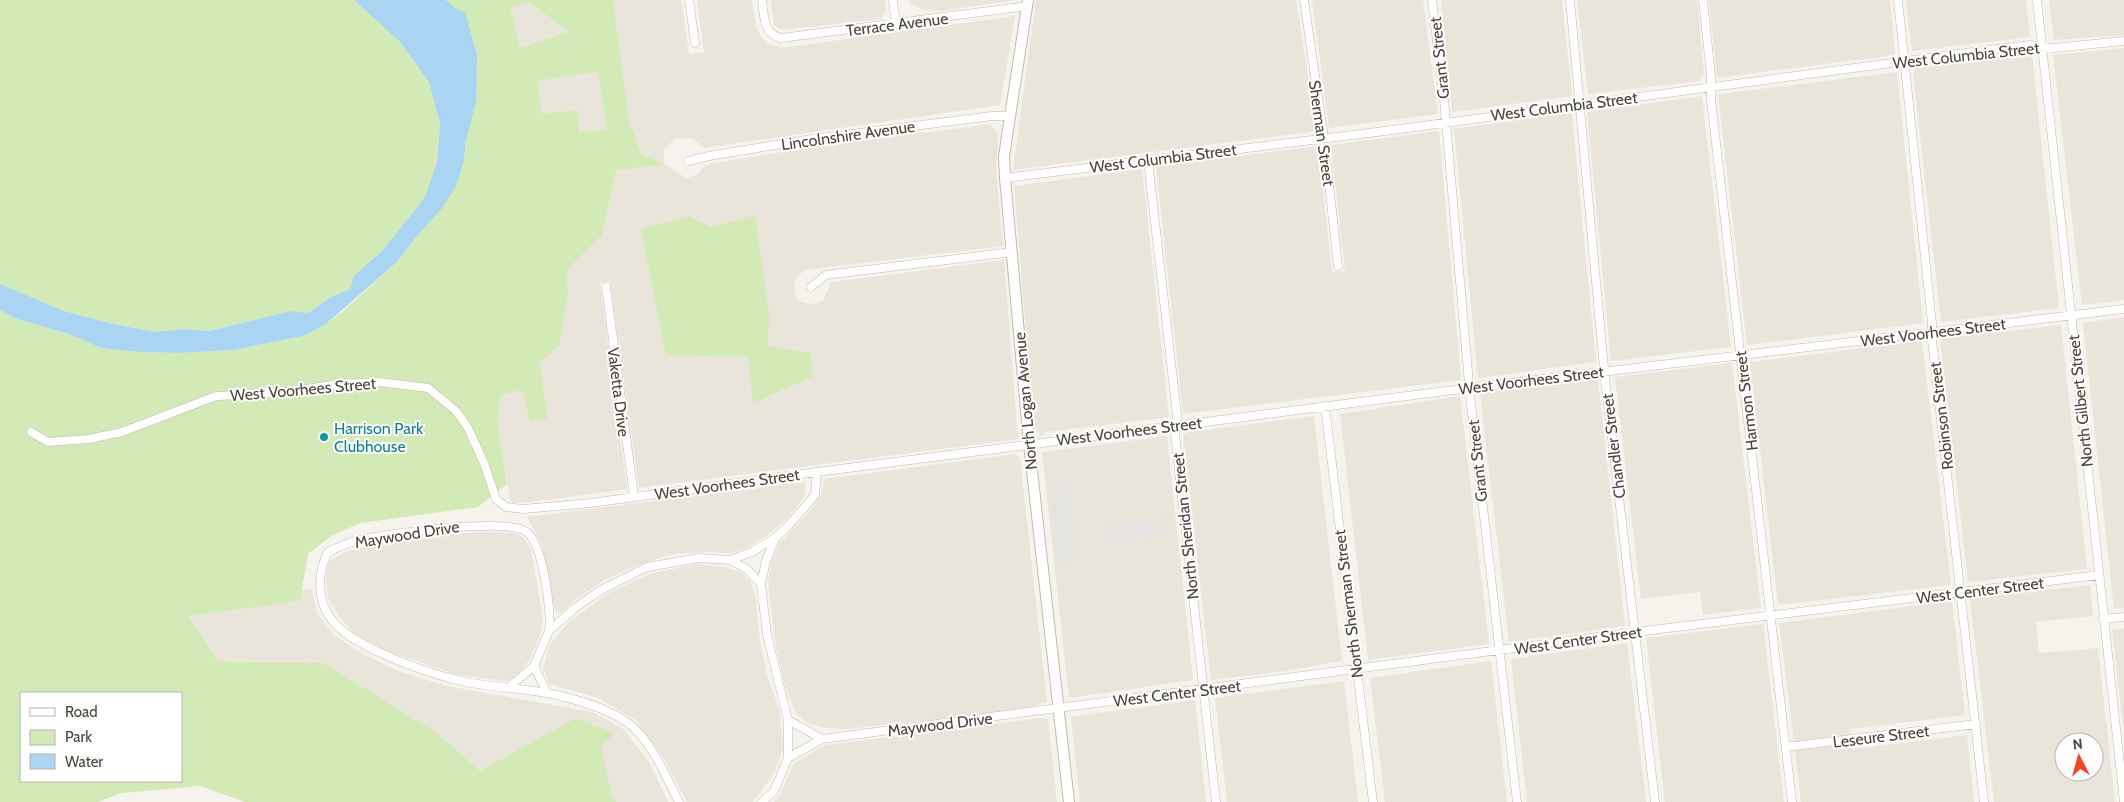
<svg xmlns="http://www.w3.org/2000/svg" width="2124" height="802" font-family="Cabin,sans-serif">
	<rect width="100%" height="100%" fill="#f6f3ec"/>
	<path fill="#eae5da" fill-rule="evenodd" d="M 613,0 L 681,0 L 689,54 L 704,52 L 697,0 L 752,0 L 756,26 L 761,37 L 768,44 L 781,48 L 1015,16 L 1000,105 L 704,148 L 693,139 L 676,138 L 664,149 L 664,164 L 686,178 L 697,175 L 702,168 L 713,163 L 815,147 L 991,124 L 998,134 L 996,172 L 1003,246 L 806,270 L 797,276 L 794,285 L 796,297 L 802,302 L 813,304 L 823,301 L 831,282 L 1004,260 L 1018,439 L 639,488 L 610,281 L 600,283 L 627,489 L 530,502 L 514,503 L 510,500 L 497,421 L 501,394 L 522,390 L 547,419 L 540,362 L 568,293 L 567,270 L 602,235 L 616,171 L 663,164 L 641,154 L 629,121 Z
		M 771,0 L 885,0 L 886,12 L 881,19 L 782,30 L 774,25 Z
		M 908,0 L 1015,0 L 940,11 L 924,10 L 911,4 Z
		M 1036,0 L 1296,0 L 1317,131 L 1013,170 Z
		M 1312,0 L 1423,0 L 1438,114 L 1329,128 Z
		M 1441,0 L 1562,0 L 1572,96 L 1452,112 Z
		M 1577,0 L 1697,0 L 1704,72 L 1701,81 L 1588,94 Z
		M 1709,0 L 1890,0 L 1895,55 L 1717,78 Z
		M 1906,0 L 2026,0 L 2030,37 L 1912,51 Z
		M 2049,0 L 2124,0 L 2124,35 L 2054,40 Z
		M 528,2 L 569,32 L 520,49 L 509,8 Z
		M 2124,48 L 2124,300 L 2082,305 L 2053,55 Z
		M 2032,55 L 2059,308 L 1941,322 L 1913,73 L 1916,68 Z
		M 598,72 L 607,130 L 579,132 L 577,110 L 542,113 L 537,81 Z
		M 1897,72 L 1923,323 L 1747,345 L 1718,94 Z
		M 1702,96 L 1731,347 L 1611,361 L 1587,112 Z
		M 1570,113 L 1572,116 L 1596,362 L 1478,378 L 1454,129 Z
		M 1439,131 L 1461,380 L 1183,414 L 1156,166 L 1318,146 L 1332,272 L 1345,271 L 1331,145 Z
		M 1142,169 L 1169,417 L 1047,432 L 1041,436 L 1034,429 L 1014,186 Z
		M 2124,317 L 2124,608 L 2114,609 L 2083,323 Z
		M 2061,325 L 2087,569 L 1968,582 L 1940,339 Z
		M 1922,341 L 1951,585 L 1778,605 L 1750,362 Z
		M 1732,363 L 1761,608 L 1703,615 L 1700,592 L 1641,599 L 1615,377 Z
		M 1598,380 L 1625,626 L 1509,642 L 1480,393 Z
		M 1460,396 L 1489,644 L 1368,660 L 1340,414 Z
		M 1314,416 L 1342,661 L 1278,672 L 1211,680 L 1183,433 Z
		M 1167,436 L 1193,680 L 1069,698 L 1042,452 Z
		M 1016,454 L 1020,458 L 1047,702 L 1030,707 L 963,716 L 847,729 L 824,728 L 807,723 L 796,713 L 786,689 L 776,648 L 768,582 L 772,560 L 780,543 L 812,509 L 821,495 L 824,479 Z
		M 806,482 L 804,497 L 787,519 L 765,537 L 747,548 L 732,553 L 702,552 L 674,554 L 646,562 L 606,579 L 575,600 L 560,613 L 555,611 L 542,545 L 527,517 Z
		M 485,532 L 516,533 L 524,538 L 531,550 L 543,618 L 540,635 L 530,659 L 515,677 L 506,681 L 458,675 L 387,651 L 355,634 L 338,615 L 328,598 L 326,578 L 329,561 L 345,552 L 377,544 L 455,534 Z
		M 697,564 L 724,567 L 741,572 L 751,582 L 756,600 L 760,642 L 767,675 L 780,712 L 783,749 L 773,775 L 753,802 L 687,802 L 664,759 L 636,720 L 598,698 L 549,684 L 543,668 L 550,644 L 569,622 L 605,595 L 649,574 Z
		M 2090,585 L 2093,616 L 2036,622 L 2039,653 L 2098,648 L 2115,802 L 1994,802 L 1970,599 ZM 2064,742 L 2094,742 L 2094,772 L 2064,772 Z
		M 311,588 L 318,615 L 335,636 L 365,655 L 398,671 L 446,686 L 593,712 L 623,729 L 649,762 L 668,802 L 609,802 L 480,771 L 301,662 L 218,661 L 187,616 Z
		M 1952,601 L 1965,715 L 1850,729 L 1850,734 L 1794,742 L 1779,623 Z
		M 1763,624 L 1784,802 L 1665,802 L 1646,638 Z
		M 2124,628 L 2124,736 L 2112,630 Z
		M 1627,643 L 1646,802 L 1527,802 L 1511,659 Z
		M 1491,661 L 1507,802 L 1385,802 L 1370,678 Z
		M 1344,681 L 1358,802 L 1227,802 L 1215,698 Z
		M 1195,700 L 1206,802 L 1080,802 L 1071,717 Z
		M 1041,718 L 1048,719 L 1057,802 L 774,802 L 779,796 L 794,763 L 825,745 Z
		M 1967,735 L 1974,802 L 1801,802 L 1795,750 L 1851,744 L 1852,749 Z"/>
	<path fill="#d2eab5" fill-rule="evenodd" d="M 0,0 L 354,0 L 400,42 L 429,82 L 440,124 L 437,162 L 425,197 L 384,249 L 354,276 L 350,289 L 331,297 L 308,313 L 290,311 L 209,331 L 183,329 L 155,332 L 113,324 L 64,311 L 2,285 L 0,284 Z
		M 446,0 L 613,0 L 629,121 L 641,154 L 664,164 L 616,171 L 602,235 L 567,270 L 568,293 L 559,346 L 540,362 L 547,419 L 530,421 L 522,390 L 501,395 L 497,421 L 507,484 L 478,507 L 360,523 L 331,536 L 308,554 L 300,601 L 188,616 L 218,661 L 324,663 L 438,734 L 480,771 L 576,718 L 614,733 L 601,748 L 612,796 L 617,802 L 245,802 L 200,786 L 122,793 L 97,802 L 0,802 L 0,310 L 17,319 L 69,334 L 101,348 L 139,352 L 181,353 L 233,350 L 303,336 L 326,324 L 342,312 L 397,262 L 416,237 L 464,160 L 466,140 L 455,8 ZM 528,2 L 568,31 L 568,32 L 520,48 L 510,8 ZM 598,72 L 607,130 L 579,132 L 577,110 L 542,113 L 537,81 ZM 21,693 L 181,693 L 181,781 L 21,781 Z
		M 755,215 L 769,313 L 768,346 L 810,353 L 813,376 L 753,403 L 748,357 L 666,355 L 641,229 L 688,216 L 711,227 Z"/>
	<path fill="#e5e3e0" d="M 1068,481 L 1077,560 L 1058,562 L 1050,484 Z
		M 1165,518 L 1167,535 L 1110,541 L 1108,525 Z"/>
	<path fill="#a9d4f2" d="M 354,0 L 446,0 L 455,8 L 465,12 L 477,55 L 476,102 L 466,140 L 464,160 L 457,184 L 443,207 L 416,237 L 397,262 L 326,324 L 303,336 L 233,350 L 181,353 L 139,352 L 101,348 L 69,334 L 17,319 L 0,310 L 0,284 L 64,311 L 113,324 L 155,332 L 183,329 L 209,331 L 290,311 L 308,313 L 331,297 L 350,289 L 354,276 L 384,249 L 425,197 L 437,162 L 440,124 L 429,82 L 400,42 Z"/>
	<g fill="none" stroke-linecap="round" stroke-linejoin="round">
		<defs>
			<path id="minor" d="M 689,0 L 695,43
				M 762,0 C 764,15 763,34 781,38 L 1028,6
				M 893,0 L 896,24
				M 1304,0 L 1324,138 L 1338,266
				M 1432,0 L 1444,99 L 1470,395 L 1517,802
				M 1570,0 L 1605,379 L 1655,802
				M 1703,0 L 1711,76 L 1711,100 L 1792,802
				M 1898,0 L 1932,323 L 1932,340 L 1984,802
				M 2037,0 L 2124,802
				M 688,161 L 709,156 L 805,140 L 992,116 L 1010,116
				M 1148,161 L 1177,415 L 1175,434 L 1216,802
				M 1005,178 L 1385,131 L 1973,52 L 2030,45 L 2053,48 L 2124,41
				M 606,287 L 634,496
				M 811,287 L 826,275 L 1012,252
				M 1325,406 L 1373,802
				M 31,432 L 48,442 L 89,439 L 122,432 L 216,396 L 280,393 L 339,384 L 379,382 L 428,388 L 456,411 L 468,428 L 484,463 L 496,499 L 506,507 L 523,509 L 591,503 L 817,472 L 1461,389 L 2124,309
				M 730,560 L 747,569 L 761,584 L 767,635 L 788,720 L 822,739
				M 761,584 L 766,561 L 775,539
				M 2103,619 L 2124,617
				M 549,631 C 552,612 543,545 527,532 C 507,517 383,534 356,541 C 346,543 337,548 328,552 C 317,573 317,602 332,620 C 352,647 425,672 457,680 C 486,687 517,688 547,693 C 572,698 607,708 628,723 C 650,739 667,778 679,802
				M 534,666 L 547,693
				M 508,688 L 534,666 L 549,631 L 575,608 L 601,590 L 647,567 L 699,558 L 730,560 L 752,552 L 775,538 L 789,525 L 815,495 L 817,472
				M 1786,747 L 1976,724
				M 788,758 L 788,720
				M 762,802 L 774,791 L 788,758 L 822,739 L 1636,632 L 2099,575"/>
			<path id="tertiary" d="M 1028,0 L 1007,136 L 1004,157 L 1005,178 L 1029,444 L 1069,802"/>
		</defs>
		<use href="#minor" stroke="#c2bbae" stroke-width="9"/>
		<use href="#tertiary" stroke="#c2bbae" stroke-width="12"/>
		<use href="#minor" stroke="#fff" stroke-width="8"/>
		<use href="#tertiary" stroke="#fff" stroke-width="10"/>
	</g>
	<circle fill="#0f9aa8" stroke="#fff" stroke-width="2" cx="324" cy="437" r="5"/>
	<g text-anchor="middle" stroke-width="4" stroke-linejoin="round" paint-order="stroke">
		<g font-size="16" fill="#4b4439" stroke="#fff">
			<text transform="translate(897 24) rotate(-7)" y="6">Terrace Avenue</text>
			<text transform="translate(1966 55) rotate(-6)" y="6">West Columbia Street</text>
			<text transform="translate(1439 58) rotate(-96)" y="6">Grant Street</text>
			<text transform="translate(1564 106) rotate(-7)" y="6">West Columbia Street</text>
			<text transform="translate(1322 133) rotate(82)" y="6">Sherman Street</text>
			<text transform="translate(848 135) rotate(-8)" y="6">Lincolnshire Avenue</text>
			<text transform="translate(1163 158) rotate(-7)" y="6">West Columbia Street</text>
			<text transform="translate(1933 332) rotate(-7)" y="6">West Voorhees Street</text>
			<text transform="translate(1531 380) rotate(-7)" y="6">West Voorhees Street</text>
			<text transform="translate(303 389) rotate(-5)" y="6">West Voorhees Street</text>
			<text transform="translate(619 392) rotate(83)" y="6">Vaketta Drive</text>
			<text transform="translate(1025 401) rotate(-95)" y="6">North Logan Avenue</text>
			<text transform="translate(1746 401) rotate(-97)" y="6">Harmon Street</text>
			<text transform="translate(2080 401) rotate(-96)" y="6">North Gilbert Street</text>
			<text transform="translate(1941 416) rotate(-97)" y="6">Robinson Street</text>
			<text transform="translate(1129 431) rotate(-7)" y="6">West Voorhees Street</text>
			<text transform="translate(1613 446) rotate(-97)" y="6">Chandler Street</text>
			<text transform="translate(1477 461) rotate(-96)" y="6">Grant Street</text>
			<text transform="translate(727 484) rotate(-8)" y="6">West Voorhees Street</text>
			<text transform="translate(1185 526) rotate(-96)" y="6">North Sheridan Street</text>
			<text transform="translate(407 534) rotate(-9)" y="6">Maywood Drive</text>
			<text transform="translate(1980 590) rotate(-7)" y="6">West Center Street</text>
			<text transform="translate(1348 604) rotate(-97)" y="6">North Sherman Street</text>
			<text transform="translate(1578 640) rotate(-8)" y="6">West Center Street</text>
			<text transform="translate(1177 693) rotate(-7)" y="6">West Center Street</text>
			<text transform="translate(940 724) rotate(-7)" y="6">Maywood Drive</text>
			<text transform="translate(1881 736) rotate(-7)" y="6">Leseure Street</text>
		</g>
		<g font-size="16" fill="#0d838f" stroke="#fff" text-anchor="start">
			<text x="334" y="434">Harrison Park<tspan x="334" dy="18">Clubhouse</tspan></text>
		</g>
	</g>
	<rect x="20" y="692" width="162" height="90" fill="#ffffff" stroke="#b7b4b0"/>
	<rect x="30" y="708" width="25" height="8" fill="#ffffff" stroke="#b7b4b0"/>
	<text x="65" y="717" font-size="15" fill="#4b4439">Road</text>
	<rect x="30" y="730" width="25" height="15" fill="#d2eab5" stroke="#b7b4b0"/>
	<text x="65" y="742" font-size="15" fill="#4b4439">Park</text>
	<rect x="30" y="754" width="25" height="15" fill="#a9d4f2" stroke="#b7b4b0"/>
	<text x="65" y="767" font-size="15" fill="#4b4439">Water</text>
	<g transform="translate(2079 757) rotate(354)"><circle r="24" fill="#ffffff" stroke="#b7b4b0"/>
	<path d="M0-4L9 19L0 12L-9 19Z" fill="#fc3f1d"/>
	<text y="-8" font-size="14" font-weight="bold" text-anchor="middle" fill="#4b4439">N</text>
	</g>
</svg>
